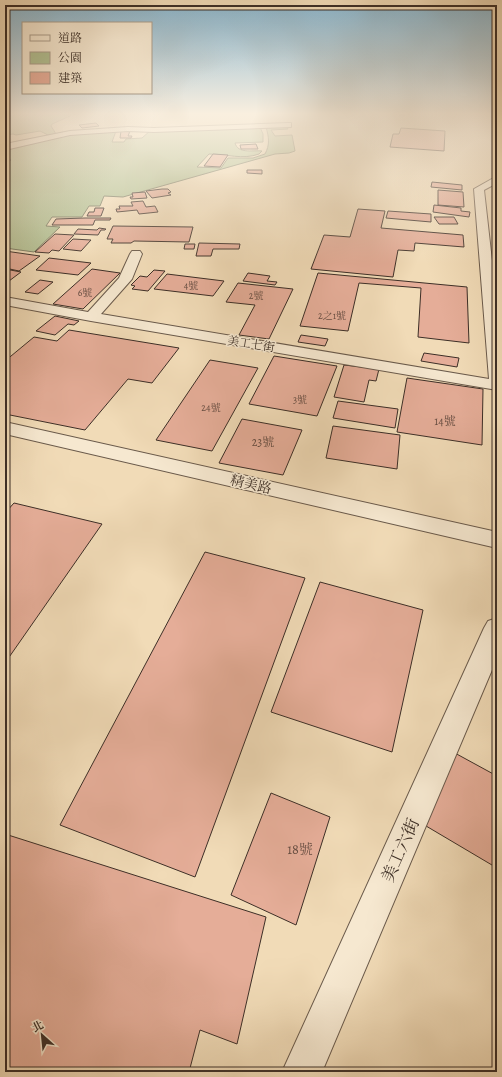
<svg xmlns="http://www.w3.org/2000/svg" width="502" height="1077" font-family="Alegreya,'Noto Serif TC',serif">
	<rect width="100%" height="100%" fill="#f1dbb7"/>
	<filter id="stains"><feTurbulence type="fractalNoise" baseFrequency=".005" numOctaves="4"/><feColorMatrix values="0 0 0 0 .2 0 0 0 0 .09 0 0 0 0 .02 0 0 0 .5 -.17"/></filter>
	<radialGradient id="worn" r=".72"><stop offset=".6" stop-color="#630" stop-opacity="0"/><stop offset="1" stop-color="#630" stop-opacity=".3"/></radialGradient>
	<path fill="#b3c194" stroke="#78785e" d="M 5,113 L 71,113 L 70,116 L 52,124 L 51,126 L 56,134 L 50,136 L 40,131 L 16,135 L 13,134 L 5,135 Z
		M 286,126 L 288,129 L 271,130 L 275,136 L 292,135 L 295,151 L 289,153 L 275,154 L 123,197 L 104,196 L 100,206 L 89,206 L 82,217 L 52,217 L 46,226 L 60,227 L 34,252 L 5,248 L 5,164 L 11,160 L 5,159 L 5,147 L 61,135 L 116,131 L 112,142 L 124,142 L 126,139 L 142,138 L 151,130 L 260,127 L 263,134 L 263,142 L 235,143 C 238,154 252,150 262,151 L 259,154 C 243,160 226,154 209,154 L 197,167 L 221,168 L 228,158 L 253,158 L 265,154 C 270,145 269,137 266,127 Z"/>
	<path fill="#e5ad98" stroke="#3d2f27" d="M 96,123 L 99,126 L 82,128 L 79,125 Z
		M 401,128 L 445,131 L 444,151 L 390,147 L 393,134 L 399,134 Z
		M 121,131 L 130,131 L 128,136 L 132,136 L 131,138 L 120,138 Z
		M 256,144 L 258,149 L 241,149 L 240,145 Z
		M 213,154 L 228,155 L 220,167 L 204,166 Z
		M 247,170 L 262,170 L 262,174 L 247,173 Z
		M 432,182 L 462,185 L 462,190 L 431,187 Z
		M 493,187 L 497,187 L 497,216 Z
		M 162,189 L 168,189 L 171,192 L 168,193 L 171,195 L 152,198 L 146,191 Z
		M 438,190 L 463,192 L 464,207 L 438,205 Z
		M 145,192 L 147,198 L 131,199 L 130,197 L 133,197 L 132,193 Z
		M 143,201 L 146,207 L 155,206 L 158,212 L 139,214 L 137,210 L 117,212 L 116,209 L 120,209 L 119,206 L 133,206 L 131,202 Z
		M 434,205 L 461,208 L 461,211 L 470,212 L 469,217 L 433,212 Z
		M 95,208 L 104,208 L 101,216 L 87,216 L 89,212 L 94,212 Z
		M 358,209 L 385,211 L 381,228 L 463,235 L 464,247 L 415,243 L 414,251 L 398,250 L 393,277 L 311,269 L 324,235 L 350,237 Z
		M 388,211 L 431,214 L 431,222 L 386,218 Z
		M 434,217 L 454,217 L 458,224 L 439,224 Z
		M 85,218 L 111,218 L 110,220 L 95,220 L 93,225 L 52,225 L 56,219 Z
		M 113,226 L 193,227 L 189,242 L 134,241 L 131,243 L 111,243 L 113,239 L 107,239 Z
		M 99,228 L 106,229 L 105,230 L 101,230 L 98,235 L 74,234 L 78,229 L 97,230 Z
		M 55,234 L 74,235 L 59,251 L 52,250 L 49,253 L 35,252 Z
		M 73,239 L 91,240 L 81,251 L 63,249 Z
		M 199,243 L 240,244 L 239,249 L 213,249 L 211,256 L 196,256 Z
		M 185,244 L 195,244 L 194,249 L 184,249 Z
		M 5,251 L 40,256 L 19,271 L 5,268 Z
		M 49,258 L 91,263 L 78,275 L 36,270 Z
		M 5,269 L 21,272 L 5,284 Z
		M 92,269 L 120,273 L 83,309 L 53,304 Z
		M 154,270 L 165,271 L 148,291 L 132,289 L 135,286 L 131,285 L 140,276 L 147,277 Z
		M 248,273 L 270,276 L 267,281 L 277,282 L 275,285 L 243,281 Z
		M 318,273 L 467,287 L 469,343 L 418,337 L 421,288 L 359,283 L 348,331 L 300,326 Z
		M 167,274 L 224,281 L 213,296 L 154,289 Z
		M 40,280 L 53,282 L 38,294 L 25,292 Z
		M 238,283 L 293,289 L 269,339 L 239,335 L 255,305 L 226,302 Z
		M 55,316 L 79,321 L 74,325 L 68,324 L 55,335 L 36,331 Z
		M 69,330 L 179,348 L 152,383 L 128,379 L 85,430 L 5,414 L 5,361 L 34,337 L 57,341 Z
		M 301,335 L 328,339 L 325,346 L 298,342 Z
		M 424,353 L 459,358 L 457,367 L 421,361 Z
		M 274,356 L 337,366 L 317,416 L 249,404 Z
		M 210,360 L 258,368 L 212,451 L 156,440 Z
		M 344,365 L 379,369 L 376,381 L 369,380 L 364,402 L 334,397 Z
		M 407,378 L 483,389 L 482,445 L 397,432 Z
		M 338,401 L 398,409 L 395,428 L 333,418 Z
		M 242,419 L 302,430 L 283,475 L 219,463 Z
		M 333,426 L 400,435 L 397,469 L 326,458 Z
		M 14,503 L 102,524 L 5,663 L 5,513 Z
		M 205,552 L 305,578 L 195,877 L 60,825 Z
		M 320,582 L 423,610 L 392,752 L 271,712 Z
		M 453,752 L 497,776 L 497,868 L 421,823 Z
		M 271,793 L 330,817 L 296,925 L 231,895 Z
		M 5,834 L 266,917 L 237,1044 L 200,1030 L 189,1072 L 5,1072 Z"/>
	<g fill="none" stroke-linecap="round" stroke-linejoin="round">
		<defs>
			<path id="minor" d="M 288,123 L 291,123 L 291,127 L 154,132 L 128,131 L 70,135 L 5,150 L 5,144 L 70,131 L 128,127 L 154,128 Z
				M 497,176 L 497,183 L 484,190 L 497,305 L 497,390 L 91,321 L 5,305 L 5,297 L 88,312 L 119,278 L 130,254 L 132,251 L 140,251 L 142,254 L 132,279 L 101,314 L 489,379 L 474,189 Z
				M 5,422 L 497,532 L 497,548 L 5,434 Z
				M 497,618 L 497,658 L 322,1072 L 282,1072 L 484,628 L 488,621 Z"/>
		</defs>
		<use href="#minor" stroke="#6a5a4b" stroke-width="2"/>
		<use href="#minor" fill="#f6e8d0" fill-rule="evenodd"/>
	</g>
	<linearGradient id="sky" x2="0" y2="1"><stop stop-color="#89b7d1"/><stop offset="0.43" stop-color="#f9efdf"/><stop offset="1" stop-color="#f9efdf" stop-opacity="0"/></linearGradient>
	<rect width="502" height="264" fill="url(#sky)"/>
	<g text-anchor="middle" stroke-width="3" stroke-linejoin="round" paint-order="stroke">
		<g font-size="10" fill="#674e43">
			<text x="191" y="289">4號</text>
			<text x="85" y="296">6號</text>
			<text x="256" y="299">2號</text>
			<text x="332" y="319">2之1號</text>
			<text x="300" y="403">3號</text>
			<text x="211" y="411">24號</text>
		</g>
		<g font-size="12" fill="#3d2f27" stroke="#f6e8d0">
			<text transform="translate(251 344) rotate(9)" y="4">美工七街</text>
		</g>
		<g font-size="12" fill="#674e43">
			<text x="445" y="425">14號</text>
			<text x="263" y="446">23號</text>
		</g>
		<g font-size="14" fill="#3d2f27" stroke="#f6e8d0">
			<text transform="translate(251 484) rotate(13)" y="5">精美路</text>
		</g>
		<g font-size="14" fill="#674e43">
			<text x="300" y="854">18號</text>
		</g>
		<g font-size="17" fill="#3d2f27" stroke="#f6e8d0">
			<text transform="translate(400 850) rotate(-66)" y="6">美工六街</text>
		</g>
	</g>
	<rect width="502" height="1077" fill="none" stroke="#f1dbb7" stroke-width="20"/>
	<rect x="6" y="6" width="490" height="1065" fill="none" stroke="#3d2f27" stroke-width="2"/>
	<rect x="10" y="10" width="482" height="1057" fill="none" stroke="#3d2f27"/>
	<rect x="22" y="22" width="130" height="72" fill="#f6e8d0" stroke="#ac9e8c"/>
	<rect x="30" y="35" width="20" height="6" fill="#f6e8d0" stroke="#ac9e8c"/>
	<text x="58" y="42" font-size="12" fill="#3d2f27">道路</text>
	<rect x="30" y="52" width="20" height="12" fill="#b3c194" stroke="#ac9e8c"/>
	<text x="58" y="62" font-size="12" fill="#3d2f27">公園</text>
	<rect x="30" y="72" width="20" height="12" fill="#e5ad98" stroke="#ac9e8c"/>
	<text x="58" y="82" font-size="12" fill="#3d2f27">建築</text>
	<g transform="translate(42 1035) rotate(333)" stroke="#f6e8d0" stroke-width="3" paint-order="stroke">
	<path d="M0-3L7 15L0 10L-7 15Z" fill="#3d2f27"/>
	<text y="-6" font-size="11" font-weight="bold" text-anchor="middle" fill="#3d2f27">北</text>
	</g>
	<rect width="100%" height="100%" filter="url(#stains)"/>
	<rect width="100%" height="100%" fill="url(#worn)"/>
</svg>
